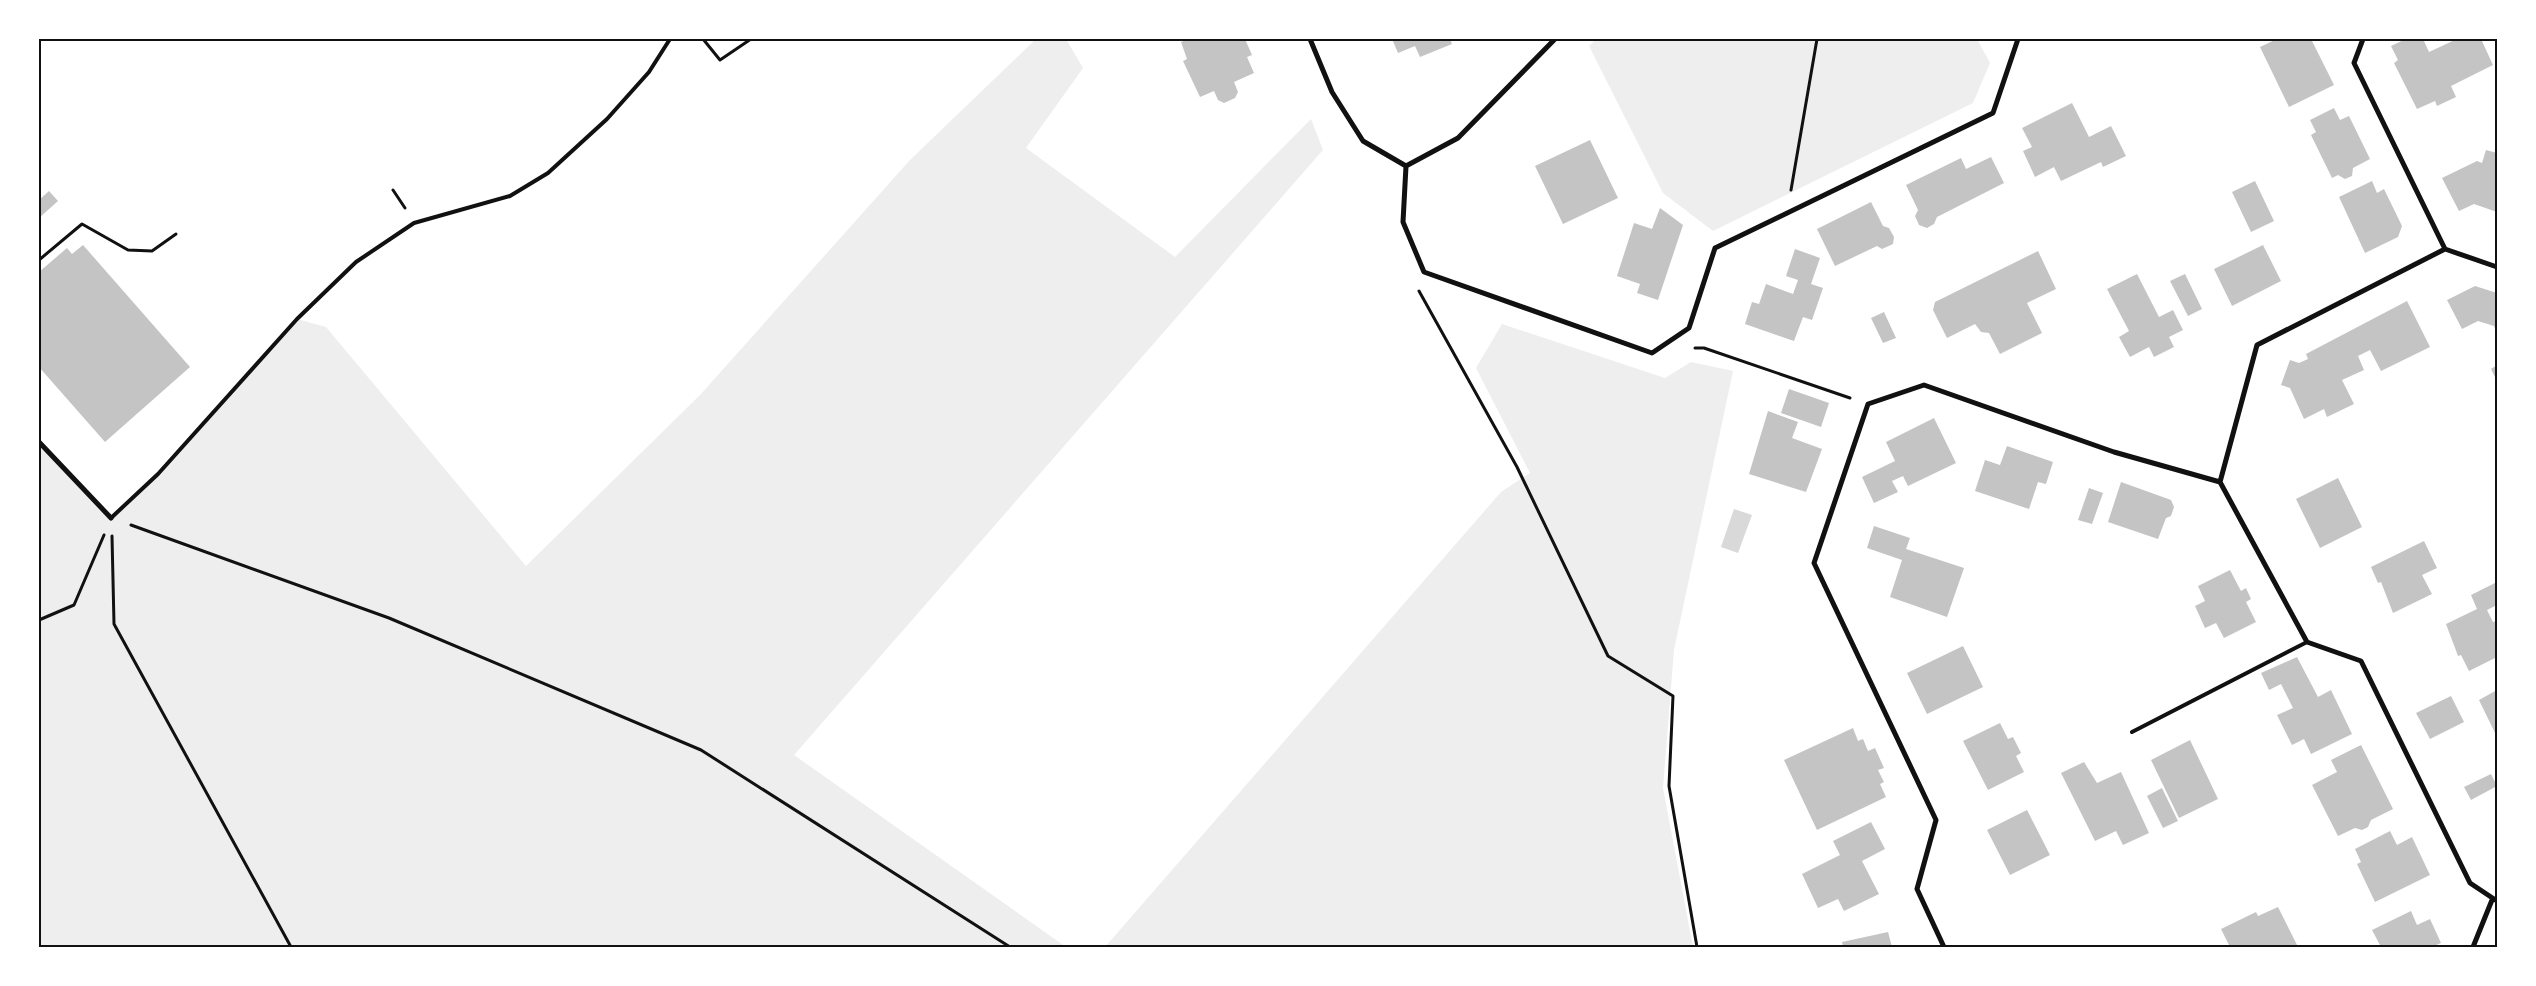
<svg xmlns="http://www.w3.org/2000/svg" width="2536" height="986" font-family="'Roboto Condensed',sans-serif">
	<rect width="100%" height="100%" fill="#fff"/>
	<path fill="#eee" d="M 1036,39 L 1066,39 L 1083,68 L 1026,148 L 1175,257 L 1311,119 L 1323,150 L 794,755 L 1066,947 L 39,947 L 39,442 L 112,518 L 158,474 L 297,319 L 326,327 L 526,566 L 700,395 L 910,160 Z
		M 1596,39 L 1977,39 L 1990,63 L 1973,103 L 1713,231 L 1663,193 L 1589,46 Z
		M 1502,324 L 1665,378 L 1691,362 L 1733,371 L 1674,650 L 1663,788 L 1693,947 L 1105,947 L 1501,492 L 1530,473 L 1476,368 Z"/>
	<path fill="#d9d9d9" d="M 1734,509 L 1752,515 L 1738,553 L 1721,547 Z"/>
	<path fill="#c4c4c4" d="M 1189,39 L 1245,39 L 1252,55 L 1247,57 L 1254,73 L 1234,82 L 1238,92 L 1235,98 L 1224,103 L 1218,100 L 1214,91 L 1200,97 L 1183,61 L 1187,59 L 1181,42 Z
		M 1392,39 L 1450,39 L 1452,44 L 1420,57 L 1415,46 L 1398,53 Z
		M 2277,39 L 2311,39 L 2334,85 L 2289,107 L 2260,47 Z
		M 2406,39 L 2423,39 L 2429,52 L 2457,39 L 2481,39 L 2493,65 L 2451,86 L 2456,97 L 2437,106 L 2435,101 L 2417,109 L 2394,63 L 2398,60 L 2391,46 Z
		M 2072,103 L 2089,137 L 2111,126 L 2126,156 L 2103,167 L 2101,162 L 2061,181 L 2054,167 L 2035,177 L 2023,151 L 2032,147 L 2022,128 Z
		M 2334,108 L 2340,120 L 2349,116 L 2370,159 L 2353,168 L 2352,176 L 2345,179 L 2338,175 L 2332,178 L 2311,135 L 2316,132 L 2310,120 Z
		M 1590,140 L 1618,198 L 1563,224 L 1535,166 Z
		M 2486,150 L 2497,153 L 2497,212 L 2474,204 L 2459,211 L 2442,178 L 2477,161 L 2482,163 Z
		M 1991,157 L 2004,183 L 1937,217 L 1934,224 L 1927,228 L 1919,225 L 1915,216 L 1918,210 L 1906,185 L 1961,158 L 1966,169 Z
		M 2255,181 L 2274,221 L 2251,232 L 2232,192 Z
		M 2372,181 L 2377,193 L 2384,189 L 2402,226 L 2398,237 L 2365,253 L 2339,197 Z
		M 49,191 L 58,201 L 39,218 L 39,200 Z
		M 1871,202 L 1883,226 L 1889,228 L 1894,237 L 1893,244 L 1882,249 L 1877,246 L 1835,266 L 1817,229 Z
		M 1660,208 L 1683,225 L 1658,300 L 1637,293 L 1640,284 L 1617,276 L 1634,223 L 1652,229 Z
		M 83,245 L 190,367 L 105,442 L 39,367 L 39,272 L 67,248 L 72,254 Z
		M 2263,245 L 2281,281 L 2232,306 L 2214,269 Z
		M 1795,249 L 1820,258 L 1811,284 L 1823,288 L 1812,320 L 1803,317 L 1794,341 L 1745,324 L 1752,302 L 1759,304 L 1766,284 L 1793,294 L 1798,280 L 1786,276 Z
		M 2038,251 L 2056,289 L 2027,303 L 2042,333 L 2000,354 L 1989,333 L 1981,332 L 1975,324 L 1947,338 L 1933,310 L 1935,302 Z
		M 2137,274 L 2159,317 L 2173,310 L 2183,330 L 2169,337 L 2174,347 L 2154,357 L 2149,347 L 2130,357 L 2119,337 L 2129,331 L 2107,289 Z
		M 2185,274 L 2202,309 L 2188,316 L 2170,281 Z
		M 2475,286 L 2497,293 L 2497,333 L 2494,326 L 2478,321 L 2462,329 L 2447,300 Z
		M 2407,301 L 2430,347 L 2381,371 L 2370,350 L 2358,356 L 2364,370 L 2342,380 L 2354,404 L 2327,417 L 2324,409 L 2304,419 L 2290,388 L 2281,385 L 2290,360 L 2299,363 L 2308,359 L 2306,354 Z
		M 1884,312 L 1896,338 L 1883,343 L 1871,318 Z
		M 2497,365 L 2497,381 L 2491,369 Z
		M 1789,389 L 1829,403 L 1821,427 L 1781,413 Z
		M 1768,411 L 1798,422 L 1792,438 L 1822,449 L 1806,492 L 1749,474 Z
		M 1934,418 L 1956,463 L 1908,486 L 1903,476 L 1892,481 L 1898,492 L 1874,503 L 1862,477 L 1895,461 L 1886,442 Z
		M 2007,446 L 2053,462 L 2046,484 L 2038,482 L 2029,509 L 1975,491 L 1985,460 L 2000,465 Z
		M 2338,478 L 2362,527 L 2320,548 L 2296,499 Z
		M 2121,482 L 2171,500 L 2174,507 L 2171,516 L 2166,518 L 2158,539 L 2108,522 Z
		M 2089,488 L 2103,493 L 2092,524 L 2078,520 Z
		M 1874,526 L 1910,538 L 1906,549 L 1964,568 L 1947,617 L 1890,597 L 1902,560 L 1867,548 Z
		M 2424,541 L 2437,568 L 2422,575 L 2432,594 L 2393,613 L 2381,582 L 2378,583 L 2371,567 Z
		M 2230,570 L 2241,591 L 2246,588 L 2251,599 L 2246,602 L 2256,622 L 2224,638 L 2216,623 L 2205,628 L 2195,606 L 2205,601 L 2198,586 Z
		M 2497,582 L 2497,605 L 2487,610 L 2493,622 L 2496,621 L 2497,624 L 2497,657 L 2469,671 L 2461,655 L 2458,656 L 2446,624 L 2477,609 L 2471,595 Z
		M 1963,646 L 1983,687 L 1927,714 L 1907,673 Z
		M 2297,657 L 2318,697 L 2331,690 L 2352,734 L 2311,754 L 2304,739 L 2292,745 L 2277,715 L 2293,708 L 2281,684 L 2269,690 L 2261,673 Z
		M 2497,690 L 2497,737 L 2479,700 Z
		M 2451,696 L 2464,722 L 2430,739 L 2416,713 Z
		M 2000,723 L 2008,739 L 2013,737 L 2021,753 L 2016,756 L 2024,772 L 1988,790 L 1963,741 Z
		M 1853,728 L 1858,741 L 1863,739 L 1868,751 L 1875,748 L 1884,768 L 1878,770 L 1884,782 L 1880,784 L 1886,797 L 1817,830 L 1784,760 Z
		M 2190,740 L 2218,799 L 2179,818 L 2151,760 Z
		M 2361,745 L 2393,809 L 2371,820 L 2368,827 L 2362,830 L 2355,828 L 2338,836 L 2312,785 L 2337,772 L 2331,760 Z
		M 2084,762 L 2097,783 L 2121,772 L 2149,833 L 2123,845 L 2116,831 L 2095,841 L 2061,773 Z
		M 2491,774 L 2497,786 L 2471,800 L 2464,787 Z
		M 2162,788 L 2178,821 L 2163,828 L 2147,796 Z
		M 2027,810 L 2050,855 L 2010,875 L 1987,830 Z
		M 1871,822 L 1885,849 L 1862,861 L 1879,894 L 1844,911 L 1838,899 L 1818,908 L 1802,874 L 1840,855 L 1833,841 Z
		M 2390,831 L 2397,845 L 2412,837 L 2430,875 L 2375,902 L 2357,864 L 2361,862 L 2355,849 Z
		M 2278,907 L 2298,947 L 2230,947 L 2221,929 L 2256,912 L 2258,916 Z
		M 2411,911 L 2417,925 L 2430,919 L 2441,943 L 2432,947 L 2381,947 L 2372,930 Z
		M 1888,932 L 1892,947 L 1843,947 L 1842,942 Z"/>
	<g fill="none" stroke-linecap="round" stroke-linejoin="round">
		<path stroke="#111" stroke-width="3" d="M 703,39 L 720,60 L 751,39
			M 393,190 L 405,208
			M 1791,190 L 1817,39
			M 39,260 L 82,224 L 128,250 L 152,251 L 176,234
			M 1419,291 L 1517,467 L 1608,656 L 1673,696 L 1669,786 L 1697,947
			M 1695,348 L 1704,348 L 1850,398
			M 131,525 L 389,618 L 701,750 L 1010,947
			M 112,536 L 114,624 L 291,947
			M 39,620 L 74,605 L 104,535"/>
		<path stroke="#111" stroke-width="4" d="M 111,518 L 158,474 L 297,319 L 356,262 L 414,223 L 510,196 L 548,173 L 607,119 L 649,72 L 670,39
			M 2132,732 L 2307,642"/>
		<path stroke="#111" stroke-width="5" d="M 1310,39 L 1332,92 L 1363,141 L 1406,166
			M 2363,39 L 2354,63 L 2445,249 L 2497,267
			M 1406,166 L 1403,222 L 1424,272 L 1652,353 L 1689,328 L 1715,248 L 1993,113 L 2018,39
			M 1406,166 L 1458,138 L 1555,39
			M 2445,249 L 2257,345 L 2220,482 L 2307,642 L 2361,661 L 2470,883 L 2497,901
			M 39,442 L 111,518
			M 1944,947 L 1917,889 L 1936,820 L 1814,563 L 1868,404 L 1924,385 L 2114,452 L 2220,482
			M 2473,947 L 2492,900"/>
	</g>
	<rect width="2536" height="986" fill="none" stroke="#ffffff" stroke-width="80"/>
	<rect x="40" y="40" width="2456" height="906" fill="none" stroke="#111" stroke-width="2"/>
</svg>
